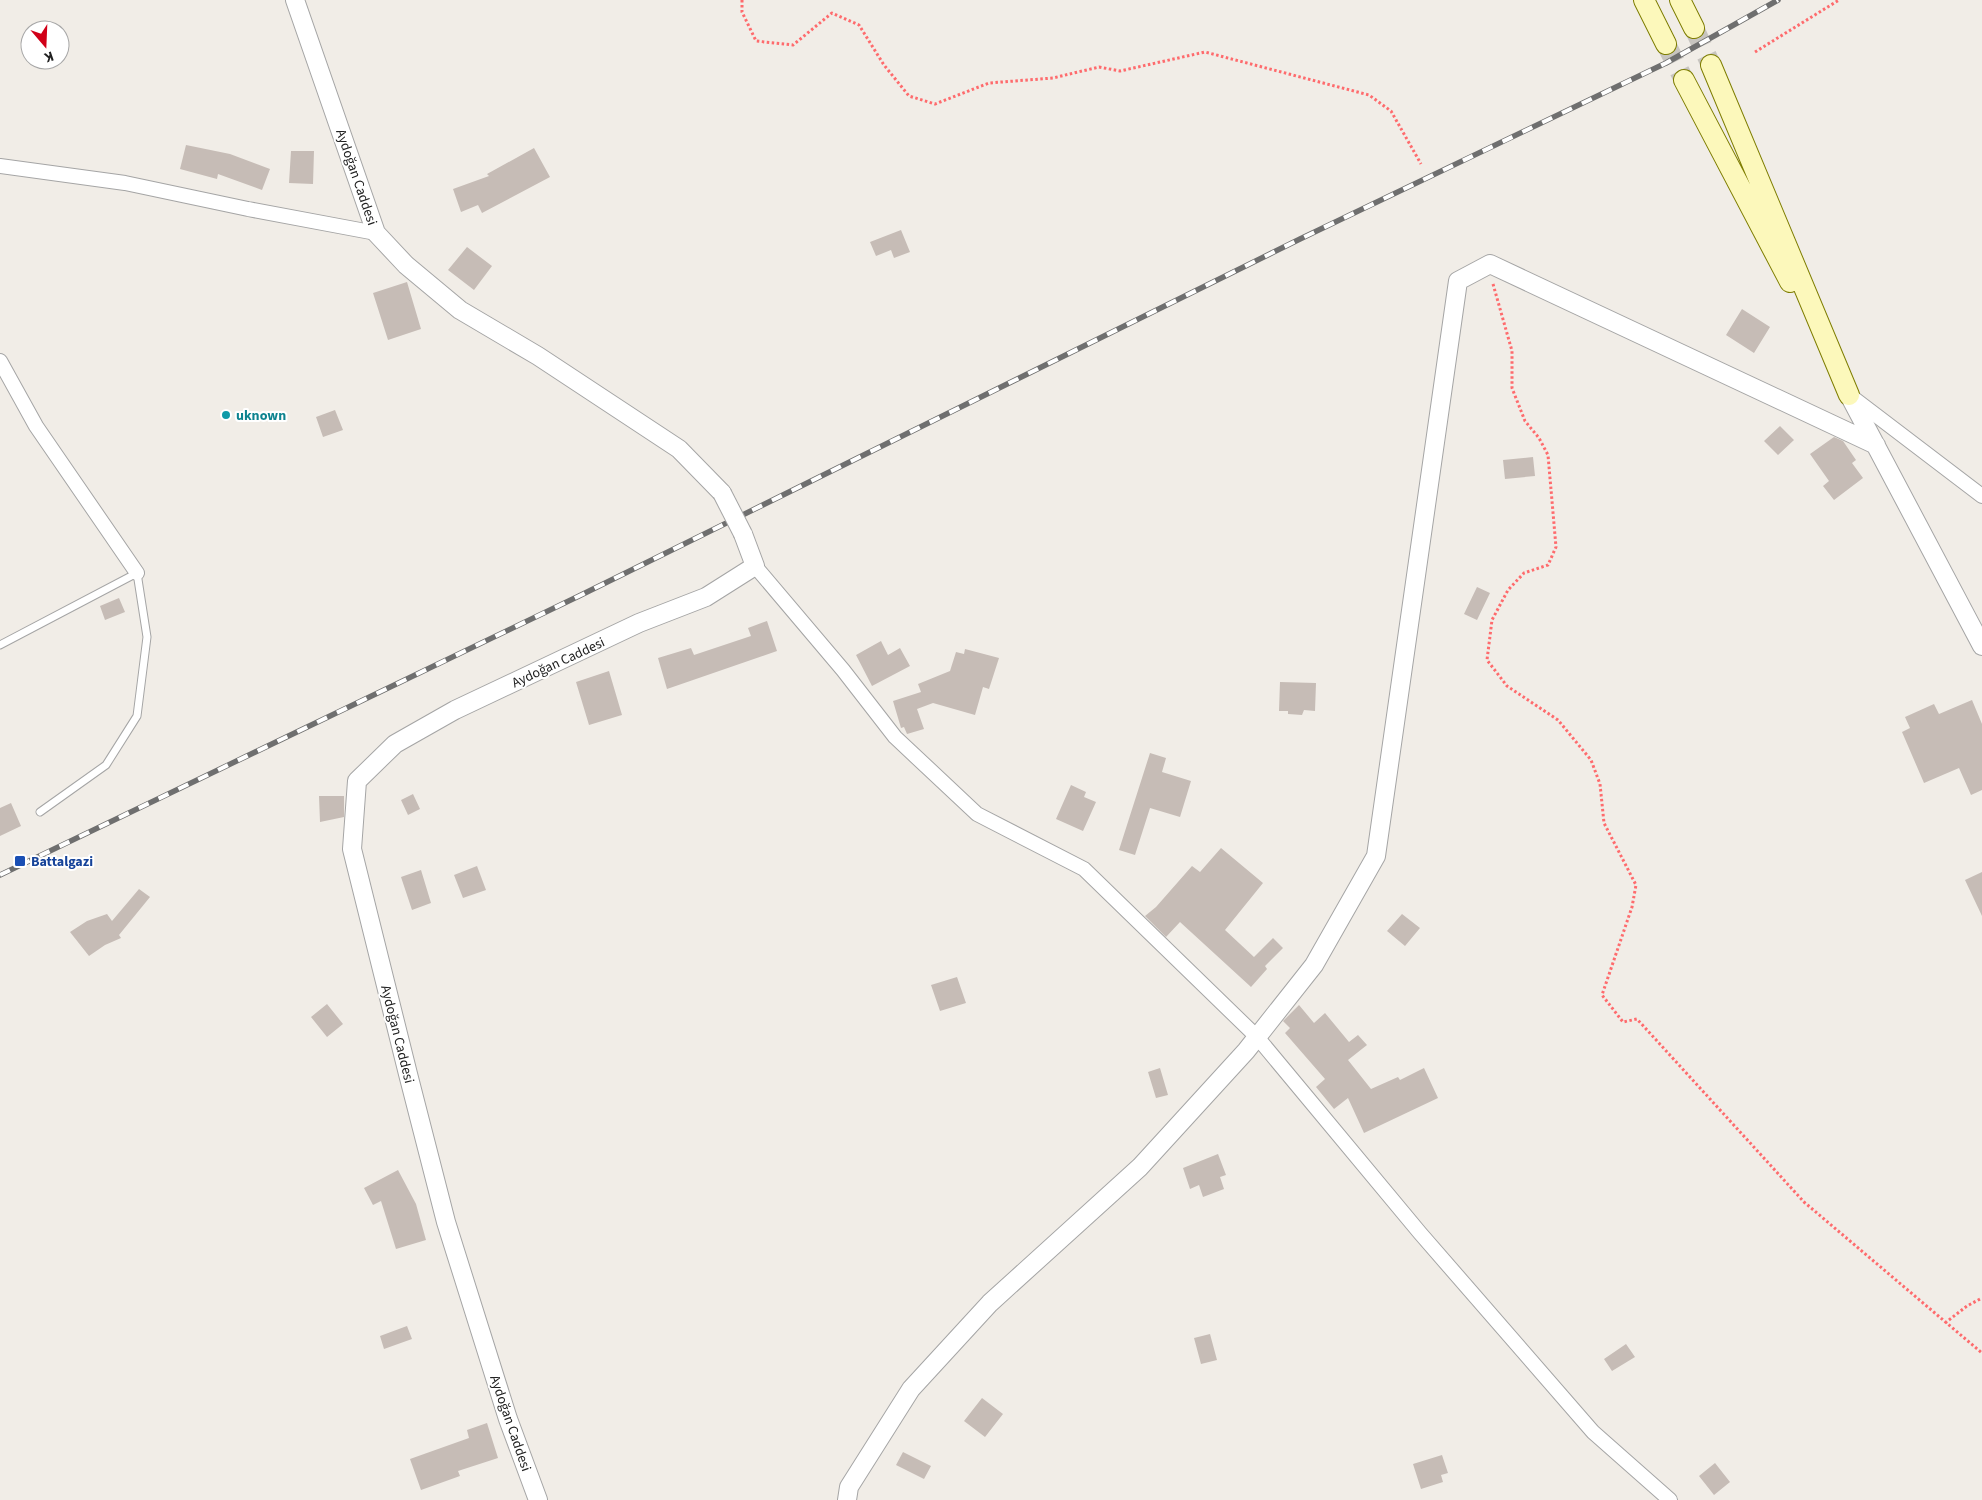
<svg xmlns="http://www.w3.org/2000/svg" width="1982" height="1500" font-family="'Source Sans 3',sans-serif">
	<rect width="100%" height="100%" fill="#f1ede7"/>
	<path fill="#c6bcb6" d="M 186,145 L 230,154 L 270,169 L 262,190 L 218,174 L 217,179 L 180,169 Z
		M 534,148 L 550,177 L 482,213 L 478,205 L 461,212 L 453,189 L 489,176 L 487,174 Z
		M 291,151 L 314,151 L 313,184 L 289,183 Z
		M 901,230 L 910,252 L 894,258 L 891,250 L 876,256 L 870,242 Z
		M 467,247 L 492,266 L 474,290 L 448,270 Z
		M 407,282 L 421,329 L 388,340 L 373,293 Z
		M 1742,309 L 1770,327 L 1754,353 L 1726,335 Z
		M 335,410 L 343,430 L 323,437 L 316,417 Z
		M 1780,426 L 1794,440 L 1778,455 L 1764,441 Z
		M 1834,437 L 1843,441 L 1856,460 L 1852,463 L 1863,478 L 1834,500 L 1823,486 L 1829,481 L 1810,454 Z
		M 1533,457 L 1535,476 L 1505,479 L 1503,460 Z
		M 1477,587 L 1490,593 L 1477,620 L 1464,614 Z
		M 119,598 L 125,612 L 105,620 L 100,606 Z
		M 767,621 L 777,651 L 667,689 L 658,658 L 691,648 L 694,655 L 751,636 L 748,628 Z
		M 881,641 L 888,655 L 900,648 L 910,666 L 872,686 L 856,655 Z
		M 965,649 L 999,658 L 989,689 L 983,687 L 975,715 L 933,703 L 917,709 L 924,729 L 907,734 L 904,727 L 901,728 L 893,701 L 921,692 L 918,684 L 950,671 L 956,652 L 964,654 Z
		M 609,671 L 622,715 L 589,725 L 576,682 Z
		M 1280,682 L 1316,683 L 1315,711 L 1304,710 L 1302,715 L 1288,714 L 1288,711 L 1279,711 Z
		M 1972,700 L 1982,724 L 1982,790 L 1971,795 L 1959,768 L 1924,783 L 1902,732 L 1910,728 L 1905,717 L 1934,704 L 1939,714 Z
		M 1150,753 L 1166,758 L 1162,772 L 1191,781 L 1180,817 L 1150,808 L 1135,855 L 1119,850 Z
		M 1071,785 L 1086,792 L 1084,797 L 1096,802 L 1083,831 L 1056,819 Z
		M 413,794 L 420,809 L 408,815 L 401,800 Z
		M 319,796 L 344,796 L 344,817 L 320,822 Z
		M 11,803 L 21,826 L 0,836 L 0,808 Z
		M 1221,848 L 1263,883 L 1225,930 L 1254,957 L 1273,938 L 1283,948 L 1265,966 L 1267,969 L 1251,987 L 1180,922 L 1166,937 L 1145,916 L 1156,907 L 1192,866 L 1200,872 Z
		M 477,866 L 486,890 L 463,898 L 454,875 Z
		M 421,870 L 431,903 L 412,910 L 401,877 Z
		M 1982,872 L 1982,916 L 1965,880 Z
		M 139,889 L 150,897 L 119,935 L 121,938 L 105,945 L 89,956 L 70,932 L 87,921 L 107,914 L 112,921 Z
		M 1402,914 L 1420,928 L 1405,946 L 1387,931 Z
		M 957,977 L 966,1003 L 940,1011 L 931,985 Z
		M 327,1004 L 343,1024 L 327,1037 L 311,1017 Z
		M 1299,1005 L 1314,1023 L 1325,1013 L 1349,1042 L 1358,1035 L 1367,1045 L 1348,1060 L 1371,1089 L 1398,1077 L 1400,1080 L 1424,1068 L 1438,1098 L 1364,1133 L 1348,1098 L 1334,1109 L 1316,1087 L 1325,1079 L 1285,1033 L 1290,1028 L 1283,1021 Z
		M 1160,1068 L 1168,1095 L 1156,1098 L 1148,1072 Z
		M 1218,1154 L 1226,1175 L 1220,1177 L 1224,1189 L 1203,1197 L 1199,1185 L 1190,1189 L 1183,1168 Z
		M 398,1170 L 416,1204 L 426,1240 L 396,1249 L 381,1201 L 373,1205 L 364,1188 Z
		M 407,1326 L 412,1339 L 384,1349 L 380,1336 Z
		M 1210,1334 L 1217,1360 L 1201,1364 L 1194,1338 Z
		M 1626,1344 L 1635,1357 L 1612,1371 L 1604,1359 Z
		M 982,1398 L 1003,1414 L 985,1437 L 964,1421 Z
		M 487,1423 L 498,1458 L 458,1471 L 460,1476 L 421,1490 L 410,1459 L 469,1438 L 467,1430 Z
		M 903,1452 L 931,1466 L 924,1479 L 896,1465 Z
		M 1442,1455 L 1448,1473 L 1441,1475 L 1443,1482 L 1421,1489 L 1413,1464 Z
		M 1715,1463 L 1730,1482 L 1714,1495 L 1699,1476 Z"/>
	<g fill="none" stroke-linecap="round" stroke-linejoin="round">
		<path stroke="#c7c4bf" stroke-width="20" stroke-dasharray="20 10" stroke-linecap="butt" d="M 1694,28 L 1711,65
			M 1666,44 L 1684,80"/>
		<defs>
			<path id="service" d="M 0,645 L 137,573 L 147,637 L 137,716 L 106,765 L 40,812"/>
			<path id="minor" d="M 0,166 L 125,183 L 248,209 L 376,233
				M 0,361 L 36,426 L 137,573
				M 1852,397 L 1982,496
				M 755,566 L 843,670 L 895,737 L 977,814 L 1084,869 L 1257,1037 L 1420,1233 L 1593,1432 L 1670,1500"/>
			<path id="tertiary" d="M 295,0 L 376,233 L 406,265 L 460,310 L 538,356 L 679,449 L 722,493
				M 1849,395 L 1982,646
				M 538,1500 L 508,1419 L 446,1222 L 408,1074 L 352,849 L 357,781 L 395,744 L 455,710 L 639,623 L 706,597 L 755,566 L 743,534
				M 847,1500 L 849,1487 L 911,1389 L 990,1303 L 1140,1167 L 1246,1051 L 1314,965 L 1376,856 L 1458,281 L 1490,264 L 1876,445"/>
			<path id="secondary" d="M 1644,0 L 1666,44
				M 1680,0 L 1694,28
				M 1711,65 L 1849,395
				M 1684,80 L 1790,282"/>
		</defs>
		<use href="#service" stroke="#a5a5a5" stroke-width="9"/>
		<use href="#minor" stroke="#a5a5a5" stroke-width="16"/>
		<use href="#tertiary" stroke="#a5a5a5" stroke-width="20"/>
		<use href="#secondary" stroke="#7e7d01" stroke-width="22"/>
		<path stroke="#fe6b6d" stroke-width="3" stroke-dasharray="2.5 2.5" stroke-linecap="butt" d="M 742,0 L 742,12 L 756,41 L 793,45 L 832,13 L 859,25 L 884,65 L 909,96 L 935,104 L 989,83 L 1053,78 L 1099,67 L 1120,71 L 1205,52 L 1369,95 L 1391,111 L 1421,164
			M 1755,52 L 1839,0
			M 1493,284 L 1512,351 L 1512,388 L 1525,421 L 1539,438 L 1548,455 L 1556,547 L 1548,565 L 1524,573 L 1508,590 L 1492,620 L 1487,660 L 1507,686 L 1558,720 L 1591,760 L 1600,784 L 1604,823 L 1636,885 L 1632,907 L 1602,995 L 1623,1022 L 1637,1019 L 1804,1202 L 1982,1353
			M 1945,1323 L 1967,1306 L 1982,1298"/>
		<use href="#service" stroke="#fff" stroke-width="7"/>
		<use href="#minor" stroke="#fff" stroke-width="14"/>
		<use href="#tertiary" stroke="#fff" stroke-width="18"/>
		<use href="#secondary" stroke="#fcf8bb" stroke-width="20"/>
		<defs>
			<path id="rail" d="M 0,875 L 579,596 L 1300,239 L 1666,63 L 1778,0"/>
		</defs>
		<use href="#rail" stroke="#6f6f6f" stroke-width="5.5"/>
		<use href="#rail" stroke="#fff" stroke-width="4" stroke-dasharray="11" stroke-linecap="butt"/>
		<defs>
			<path id="tertiary-bridge" d="M 722,493 L 743,534"/>
		</defs>
		<use href="#tertiary-bridge" stroke="#a5a5a5" stroke-width="20" stroke-linecap="butt"/>
		<use href="#tertiary-bridge" stroke="#fff" stroke-width="18"/>
	</g>
	<circle fill="#0f9aa8" stroke="#fff" stroke-width="2" cx="226" cy="415" r="5"/>
	<rect fill="#1a4fb4" stroke="#fff" stroke-width="2" x="14" y="855" width="12" height="12" rx="2.5"/>
	<g text-anchor="middle" stroke-width="4" stroke-linejoin="round" paint-order="stroke">
		<g font-size="14" fill="#212121" stroke="#fff">
			<text transform="translate(357 177) rotate(71)" y="5">Aydoğan Caddesi</text>
			<text transform="translate(558 662) rotate(-25)" y="5">Aydoğan Caddesi</text>
			<text transform="translate(398 1034) rotate(76)" y="5">Aydoğan Caddesi</text>
			<text transform="translate(511 1423) rotate(71)" y="5">Aydoğan Caddesi</text>
		</g>
		<g font-size="14" font-weight="bold" fill="#0d838f" stroke="#fff" text-anchor="start">
			<text x="236" y="420">uknown</text>
		</g>
		<g font-size="14" font-weight="bold" fill="#164399" stroke="#fff" text-anchor="start">
			<text x="31" y="866">Battalgazi</text>
		</g>
	</g>
	<g transform="translate(45 45) rotate(161)"><circle r="24" fill="#ffffff" stroke="#a6a6a6"/>
	<path d="M0-4L9 19L0 12L-9 19Z" fill="#d10018"/>
	<text y="-8" font-size="14" font-weight="bold" text-anchor="middle" fill="#212121">K</text>
	</g>
</svg>
